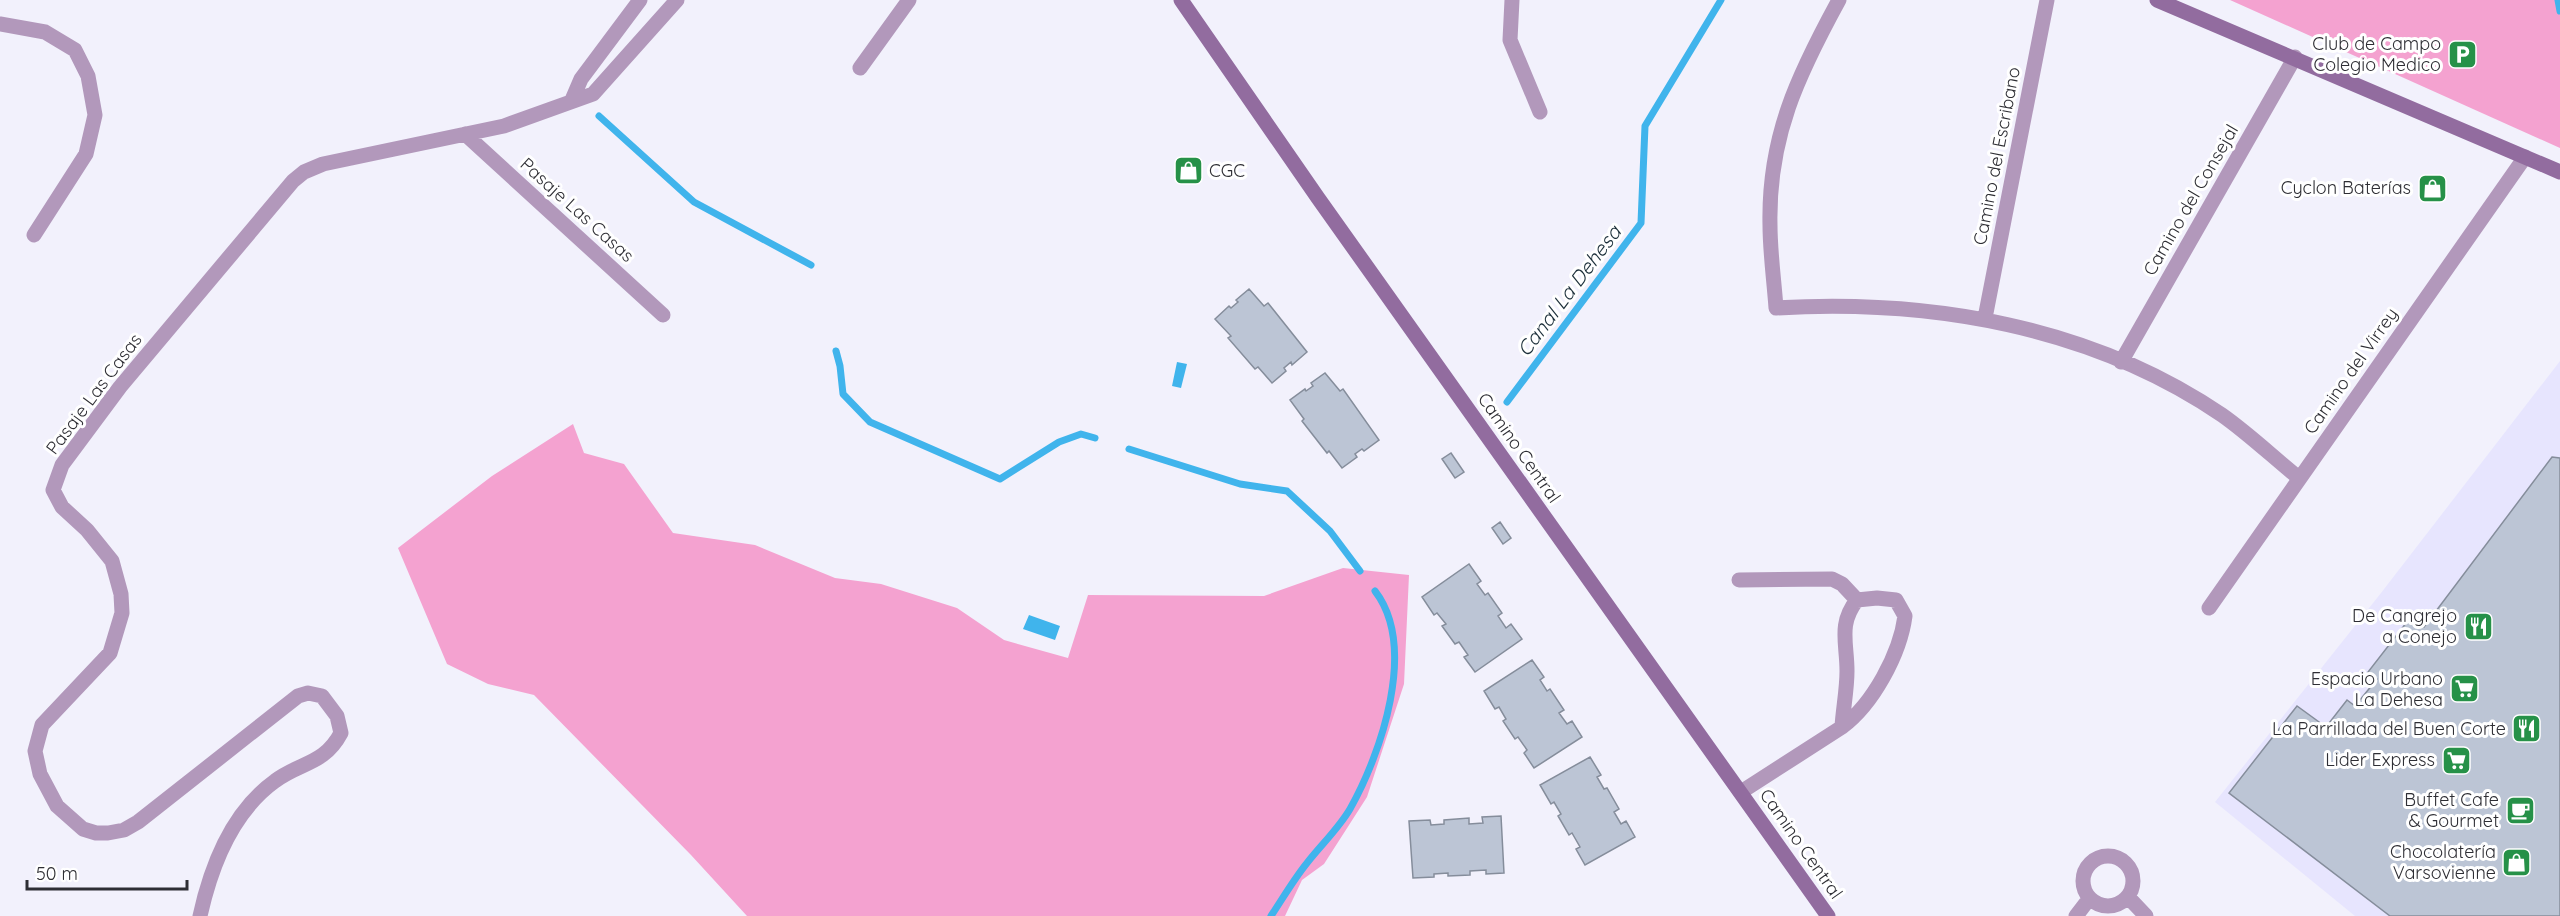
<svg xmlns="http://www.w3.org/2000/svg" width="2560" height="916" font-family="Quicksand,sans-serif">
	<rect width="100%" height="100%" fill="#f2f1fc"/>
	<path fill="#e7e5fe" d="M 2560,361 L 2560,916 L 2355,916 L 2215,802 L 2381,593 Z"/>
	<path fill="#f4a2d0" d="M 2230,0 L 2560,0 L 2560,148 Z
		M 573,424 L 584,453 L 624,464 L 673,533 L 755,545 L 835,578 L 881,584 L 957,608 L 1004,640 L 1068,658 L 1088,595 L 1264,596 L 1343,568 L 1409,575 L 1404,684 L 1367,797 L 1324,864 L 1302,880 L 1285,916 L 747,916 L 691,855 L 534,695 L 488,684 L 447,664 L 398,548 L 492,476 Z"/>
	<path fill="#40b4ec" d="M 1177,362 L 1187,364 L 1181,388 L 1172,386 Z
		M 1029,615 L 1060,626 L 1055,640 L 1023,629 Z"/>
	<g fill="none" stroke-linecap="round" stroke-linejoin="round">
		<path stroke="#40b4ec" stroke-width="7" d="M 2558,0 L 2560,11
			M 599,116 L 694,202 L 811,265
			M 836,351 L 840,366 L 843,394 L 870,422 L 1000,479 L 1059,442 L 1081,434 L 1095,438
			M 1507,402 L 1641,223 L 1645,126 L 1721,0
			M 1129,449 L 1240,484 L 1287,491 L 1330,531 L 1360,571
			M 1271,916 C 1283,898 1294,879 1307,863 C 1321,845 1339,828 1350,809 C 1381,754 1418,647 1375,591"/>
	</g>
	<path fill="#bcc5d5" stroke="#858d9b" stroke-width="1.5" d="M 1249,289 L 1264,306 L 1268,303 L 1307,352 L 1292,365 L 1291,362 L 1284,368 L 1286,371 L 1272,383 L 1258,367 L 1255,369 L 1228,338 L 1231,336 L 1215,319 L 1229,306 L 1231,308 L 1238,302 L 1236,300 Z
		M 1325,373 L 1340,391 L 1343,389 L 1379,440 L 1364,451 L 1362,449 L 1355,454 L 1357,457 L 1342,468 L 1329,451 L 1327,453 L 1302,421 L 1304,419 L 1290,400 L 1305,389 L 1306,391 L 1313,386 L 1311,383 Z
		M 1451,453 L 1464,472 L 1455,478 L 1442,459 Z
		M 2552,457 L 2560,458 L 2560,916 L 2390,916 L 2229,793 L 2297,706 L 2326,727 L 2347,700 L 2355,706 L 2377,679 L 2368,672 L 2410,618 L 2424,627 Z
		M 1500,522 L 1511,538 L 1503,544 L 1492,528 Z
		M 1469,564 L 1481,581 L 1477,584 L 1485,595 L 1488,593 L 1502,613 L 1498,616 L 1506,628 L 1511,624 L 1522,639 L 1475,672 L 1464,657 L 1468,655 L 1459,642 L 1455,644 L 1442,626 L 1446,624 L 1437,613 L 1434,615 L 1422,597 Z
		M 1532,660 L 1544,677 L 1540,680 L 1547,691 L 1550,689 L 1564,710 L 1559,713 L 1567,724 L 1572,721 L 1582,737 L 1534,768 L 1524,753 L 1527,750 L 1518,737 L 1515,739 L 1503,721 L 1506,719 L 1499,707 L 1495,709 L 1484,691 Z
		M 1590,757 L 1601,775 L 1597,777 L 1604,789 L 1607,788 L 1619,809 L 1614,812 L 1621,824 L 1626,821 L 1635,837 L 1585,865 L 1576,849 L 1580,847 L 1572,833 L 1569,835 L 1558,816 L 1561,814 L 1554,802 L 1551,804 L 1540,785 Z
		M 1501,816 L 1504,873 L 1486,874 L 1486,870 L 1470,871 L 1470,875 L 1448,876 L 1448,873 L 1434,874 L 1434,877 L 1413,878 L 1409,821 L 1430,820 L 1431,825 L 1444,824 L 1444,820 L 1469,818 L 1469,824 L 1483,823 L 1482,817 Z"/>
	<g fill="none" stroke-linecap="round" stroke-linejoin="round">
		<path stroke="#b298bb" stroke-width="15" d="M 1512,0 L 1510,40 L 1540,112
			M 1839,0 C 1798,75 1768,137 1770,225 C 1770,252 1774,280 1776,308 C 1931,299 2091,326 2222,415 C 2249,434 2274,458 2299,478
			M 0,24 L 45,32 L 75,50 L 88,76 L 95,115 L 86,154 L 34,235
			M 860,68 L 909,0
			M 572,100 L 581,79 L 640,0
			M 465,134 L 663,315
			M 1985,318 L 2047,0
			M 2121,362 L 2295,57
			M 1739,580 L 1832,579 L 1842,584 L 1857,600
			M 2209,608 L 2525,157
			M 1741,792 L 1842,727 C 1873,704 1900,654 1905,616 L 1896,600 L 1877,598 L 1857,600 C 1838,624 1847,643 1847,671 C 1847,690 1843,709 1842,727
			M2083 881a25 25 0 1 1 50 0a25 25 0 1 1-50 0Z
			M 2128,897 L 2146,916
			M 200,916 C 211,866 232,812 275,781 C 300,762 324,765 341,733 L 337,716 L 322,696 L 308,693 L 298,696 L 138,822 L 124,830 L 108,833 L 96,833 L 83,829 L 57,806 L 40,774 L 35,751 L 42,725 L 110,653 L 122,613 L 121,594 L 112,561 L 87,530 L 62,507 L 53,490 L 62,465 L 120,387 L 293,181 L 304,172 L 323,164 L 504,126 L 593,94 L 677,0
			M 2076,916 L 2089,899"/>
		<path stroke="#926c9f" stroke-width="15" d="M 1181,0 L 1318,198 L 1828,916
			M 2157,0 L 2560,172"/>
	</g>
	<defs>
		<symbol id="parking-square" viewBox="-11 -11 22 22"><rect x="-9" y="-9" width="18" height="18" rx="4" fill="#269148" stroke="#fff"/><path d="M-3.5-5.5H1a3.5 3.5 0 0 1 0 7H-1V5.5H-3.5ZM-1-3.4V-.6H.8a1.4 1.4 0 0 0 0-2.8Z" fill="#fff"/></symbol>
		<symbol id="shop-square" viewBox="-11 -11 22 22"><rect x="-9" y="-9" width="18" height="18" rx="4" fill="#269148" stroke="#fff"/><path d="M-5-2.5h2.3a2.7 3.5 0 0 1 5.4 0H5L5.5 6h-11ZM-1.5-2.5h3a1.5 2.3 0 0 0-3 0Z" fill="#fff"/></symbol>
		<symbol id="restaurant-square" viewBox="-11 -11 22 22"><rect x="-9" y="-9" width="18" height="18" rx="4" fill="#269148" stroke="#fff"/><path d="M-5-6h1v4h1v-4h1v4h1v-4h1v5L-1.5 .5V6h-2V.5L-5-1ZM5-6V6H3V1.5H1.5Q1.5-4 5-6Z" fill="#fff"/></symbol>
		<symbol id="supermarket-square" viewBox="-11 -11 22 22"><rect x="-9" y="-9" width="18" height="18" rx="4" fill="#269148" stroke="#fff"/><path d="M-6-5.5h2.5l.6 2H6L4.5 2H-2.5L-4.4-4H-6ZM-1.5 3.2a1.3 1.3 0 1 0 .1 0ZM3 3.2a1.3 1.3 0 1 0 .1 0Z" fill="#fff"/></symbol>
		<symbol id="cafe-square" viewBox="-11 -11 22 22"><rect x="-9" y="-9" width="18" height="18" rx="4" fill="#269148" stroke="#fff"/><path d="M-5.5-4.5H6V0H3Q3 3.5 0 3.5H-2.5Q-5.5 3.5-5.5 0ZM3-3.2v2h1.7v-2ZM-6 4.5H4V6H-6Z" fill="#fff"/></symbol>
	</defs>
	<g fill-rule="evenodd">
		<use href="#parking-square" x="2446" y="38" width="33" height="33"/>
		<use href="#shop-square" x="1172" y="154" width="33" height="33"/>
		<use href="#shop-square" x="2416" y="172" width="33" height="33"/>
		<use href="#restaurant-square" x="2462" y="610" width="33" height="33"/>
		<use href="#supermarket-square" x="2448" y="672" width="33" height="33"/>
		<use href="#restaurant-square" x="2510" y="712" width="33" height="33"/>
		<use href="#supermarket-square" x="2440" y="744" width="33" height="33"/>
		<use href="#cafe-square" x="2504" y="794" width="33" height="33"/>
		<use href="#shop-square" x="2500" y="846" width="33" height="33"/>
	</g>
	<g text-anchor="middle" stroke-width="6" stroke-linejoin="round" paint-order="stroke">
		<g font-size="18" fill="#2e2e34" stroke="#fff" text-anchor="end">
			<text x="2441" y="50">Club de Campo<tspan x="2441" dy="21">Colegio Medico</tspan></text>
			<text x="1209" y="177" text-anchor="start">CGC</text>
			<text x="2411" y="194">Cyclon Baterías</text>
			<text x="2457" y="622">De Cangrejo<tspan x="2457" dy="21">a Conejo</tspan></text>
			<text x="2443" y="685">Espacio Urbano<tspan x="2443" dy="21">La Dehesa</tspan></text>
			<text x="2506" y="735">La Parrillada del Buen Corte</text>
			<text x="2435" y="766">Lider Express</text>
			<text x="2499" y="806">Buffet Cafe<tspan x="2499" dy="21">&amp; Gourmet</tspan></text>
			<text x="2496" y="858">Chocolatería<tspan x="2496" dy="21">Varsovienne</tspan></text>
		</g>
		<g font-size="18" fill="#2e2e34" stroke="#fff">
			<text transform="translate(1997 156) rotate(-79)" y="6">Camino del Escribano</text>
			<text transform="translate(2191 200) rotate(-60)" y="6">Camino del Consejal</text>
			<text transform="translate(577 210) rotate(42)" y="6">Pasaje Las Casas</text>
			<text transform="translate(2351 371) rotate(-55)" y="6">Camino del Virrey</text>
			<text transform="translate(94 394) rotate(-53)" y="6">Pasaje Las Casas</text>
			<text transform="translate(1519 448) rotate(55)" y="6">Camino Central</text>
			<text transform="translate(1801 844) rotate(55)" y="6">Camino Central</text>
		</g>
		<g font-size="20" font-style="italic" fill="#1a2d38" stroke="#fff">
			<text transform="translate(1569 291) rotate(-53)" y="7">Canal La Dehesa</text>
		</g>
	</g>
	<path d="M27 880v9h160v-9" fill="none" stroke="#2e2e34" stroke-width="3"/>
	<text x="36" y="880" font-size="18" fill="#2e2e34" stroke="#ffffff" stroke-width="4.5" paint-order="stroke">50 m</text>
</svg>
